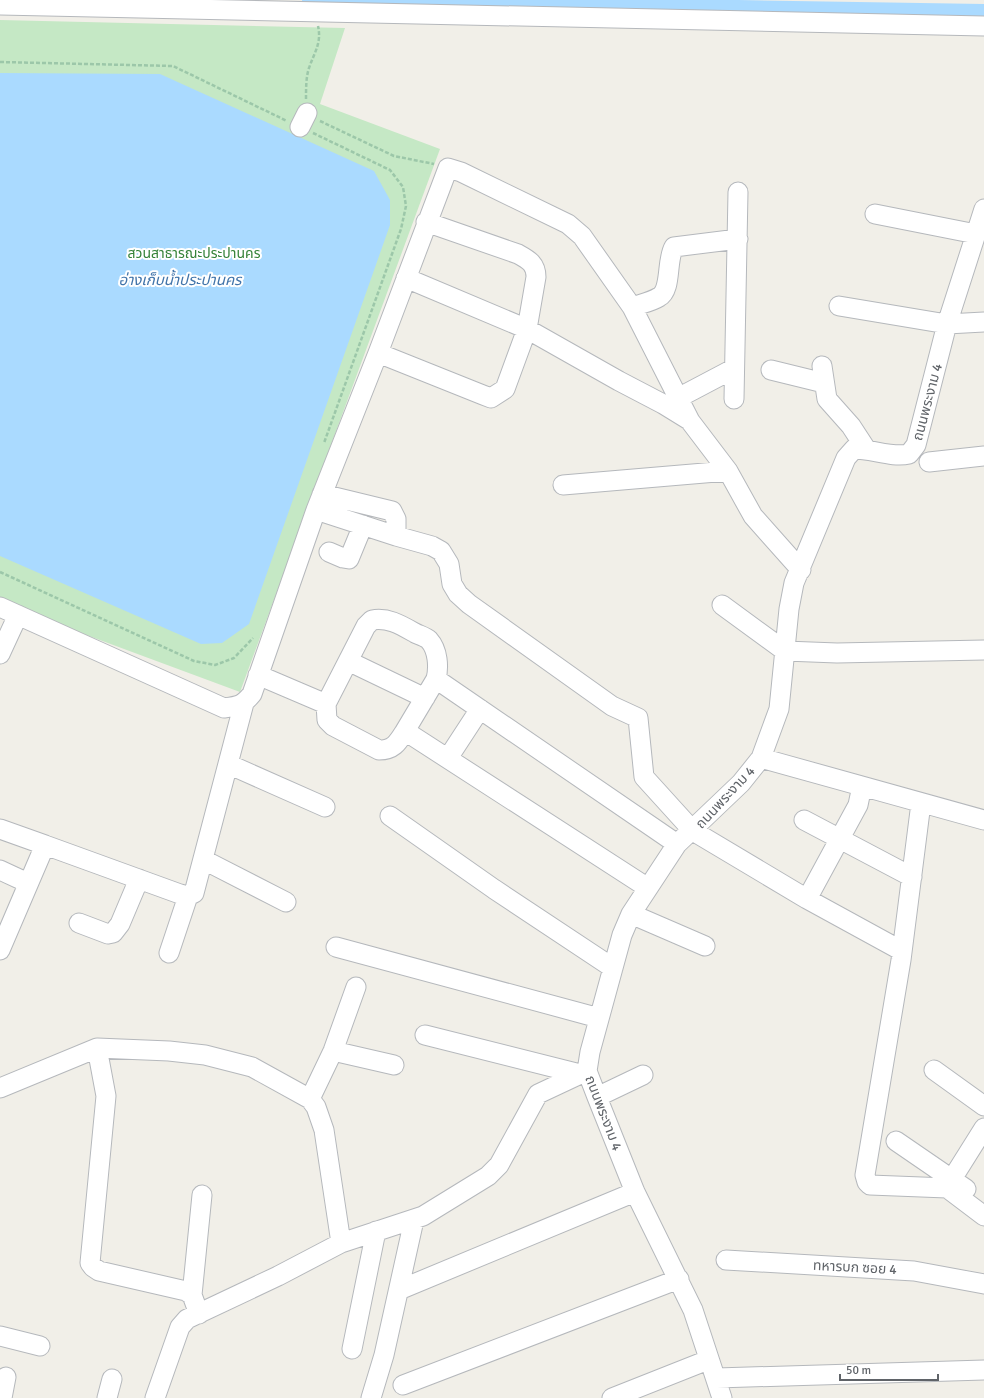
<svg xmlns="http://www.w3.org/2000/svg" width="984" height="1398" font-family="Signika,'Noto Sans Thai',sans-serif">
	<rect width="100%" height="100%" fill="#f1efe8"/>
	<path fill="#c5e8c5" d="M 0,20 L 345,28 L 320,104 L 440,149 L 240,692 L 0,603 Z"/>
	<path fill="#aadaff" d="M 0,73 L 160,74 L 374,171 L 390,200 L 390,225 L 249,624 L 222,643 L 201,644 L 0,556 Z"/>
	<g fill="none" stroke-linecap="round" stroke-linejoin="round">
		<path stroke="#aadaff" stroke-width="14" d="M 309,0 L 984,11"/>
		<defs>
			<path id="minor" d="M 0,5 L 984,26
				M 300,127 L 307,113
				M 875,214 L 976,234
				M 426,222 L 518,254 C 529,260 536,264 536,277 L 527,329 L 619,381 L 663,404 L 689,420
				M 839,306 L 947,324 L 984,322
				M 632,307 C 640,304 651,302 659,297 C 672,290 666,260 674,247 L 738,239
				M 378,353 L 483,395 L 491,398 L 505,389 L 527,329 L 406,278
				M 822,366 L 827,399 L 851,426 L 866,449
				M 771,370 L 824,383
				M 678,398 L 733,369
				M 734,399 L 738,192
				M 929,462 L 984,456
				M 563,485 L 728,471
				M 322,494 L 392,511 L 396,519 L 396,536
				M 316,510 L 396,536 L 432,546 L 441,551 L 449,564 L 452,584 L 458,594 L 469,604 L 612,706 L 638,718 L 644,777 L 693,831 L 807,899 L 902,951
				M 329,552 L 343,558 L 349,559 L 363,525
				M 722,605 L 785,651 L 837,653 L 984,650
				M 0,607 L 224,708 C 239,706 242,706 252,694 L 316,510 L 378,353 L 448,168 L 461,172 L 568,224 L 582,236 L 632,307 L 690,421 L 728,471 L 753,516 L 801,570
				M 0,654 L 18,615
				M 348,661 L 425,698
				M 258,675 L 326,704
				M 405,731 C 398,742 394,750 379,750 L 333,726 L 327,720 L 326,704 L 366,626 L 372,620 C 388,617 401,625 415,633 C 419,635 426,637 429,640 C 438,650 439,667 436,679
				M 448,758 L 480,709
				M 761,758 L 984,820
				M 228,764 L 325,807
				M 921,803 L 901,960 L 865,1175 L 867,1182 L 870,1185 L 947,1188 L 984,1216
				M 390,816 L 494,889 L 613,968
				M 804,820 L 912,877
				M 0,829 L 45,845 L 0,950
				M 45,845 L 180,894 L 188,896 L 194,893 L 244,703
				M 204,860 L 286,902
				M 0,870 L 28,883
				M 648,888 L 405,731 L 436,679 L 677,844
				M 807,899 L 858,805 L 862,786
				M 631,914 L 705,946
				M 79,923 L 108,934 L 113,933 L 120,924 L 139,879
				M 336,947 L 599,1018
				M 169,953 L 188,896
				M 425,1035 L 580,1074
				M 97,1048 L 106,1096 L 90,1263 L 93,1267 L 99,1271 L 186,1291 L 192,1295 L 199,1314
				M 333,1051 L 394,1065
				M 934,1070 L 984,1106
				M 0,1088 L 97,1048 L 169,1051 L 205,1055 L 252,1067 L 310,1099 L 316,1107 L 324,1130 L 341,1243
				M 597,1097 L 643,1075
				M 310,1099 L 333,1051 L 356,987
				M 896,1141 L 966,1189
				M 952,1179 L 984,1128
				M 726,1260 L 914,1271 L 984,1284
				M 399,1290 L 635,1192
				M 192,1295 L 202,1195
				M 0,1336 L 40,1346
				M 352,1349 L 376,1231
				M 717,1378 L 984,1370
				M 403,1385 L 679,1279
				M 2,1398 L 6,1377
				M 107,1398 L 112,1379
				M 155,1398 L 180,1327 L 187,1319 L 278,1276 L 341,1243 L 423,1216 L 488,1176 L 499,1165 L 538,1094 L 587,1071
				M 371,1398 L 384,1355 L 414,1220
				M 612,1398 L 708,1360
				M 722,1398 L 693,1310 L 635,1192 L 597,1097 L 587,1071 L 590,1052 L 622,935 L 631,914 L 677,844 L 741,783 L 761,758 L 779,709 L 789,609 L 794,583 L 846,458 L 854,449 C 872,449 892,458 909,454 L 916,445 L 947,324 L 984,209"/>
		</defs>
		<use href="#minor" stroke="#b5b8bc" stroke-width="21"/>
		<path stroke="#9cc7a9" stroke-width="2.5" stroke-dasharray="4 2" stroke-linecap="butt" d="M 0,62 L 173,66 L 287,121
			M 306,99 C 306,88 306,77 309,68 C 314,53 322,43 318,26
			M 320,121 L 394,156 L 434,164
			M 313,133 L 390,170 L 403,187 L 406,206 L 401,229 L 324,443
			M 0,572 L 194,661 L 215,665 L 234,658 L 253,638"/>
		<use href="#minor" stroke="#fff" stroke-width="19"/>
	</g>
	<g text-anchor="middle" stroke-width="4" stroke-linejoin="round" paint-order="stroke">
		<g font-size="14" fill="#348238" stroke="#fff">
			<text x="194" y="258">สวนสาธารณะประปานคร</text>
		</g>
		<g font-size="14" fill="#5f6368" stroke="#fff">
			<text transform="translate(927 402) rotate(-75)" y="5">ถนนพระงาม 4</text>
			<text transform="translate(725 797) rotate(-47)" y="5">ถนนพระงาม 4</text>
			<text transform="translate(604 1113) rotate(69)" y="5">ถนนพระงาม 4</text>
			<text transform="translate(855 1267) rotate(3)" y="5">ทหารบก ซอย 4</text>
		</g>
		<g font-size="15" font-style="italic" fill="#4174aa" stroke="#fff">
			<text x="180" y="285">อ่างเก็บน้ำประปานคร</text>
		</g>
	</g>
	<path d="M840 1374v6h98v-6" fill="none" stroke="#5f6368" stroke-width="2"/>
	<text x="846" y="1374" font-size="12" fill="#5f6368" stroke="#ffffff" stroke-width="3" paint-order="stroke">50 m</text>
</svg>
